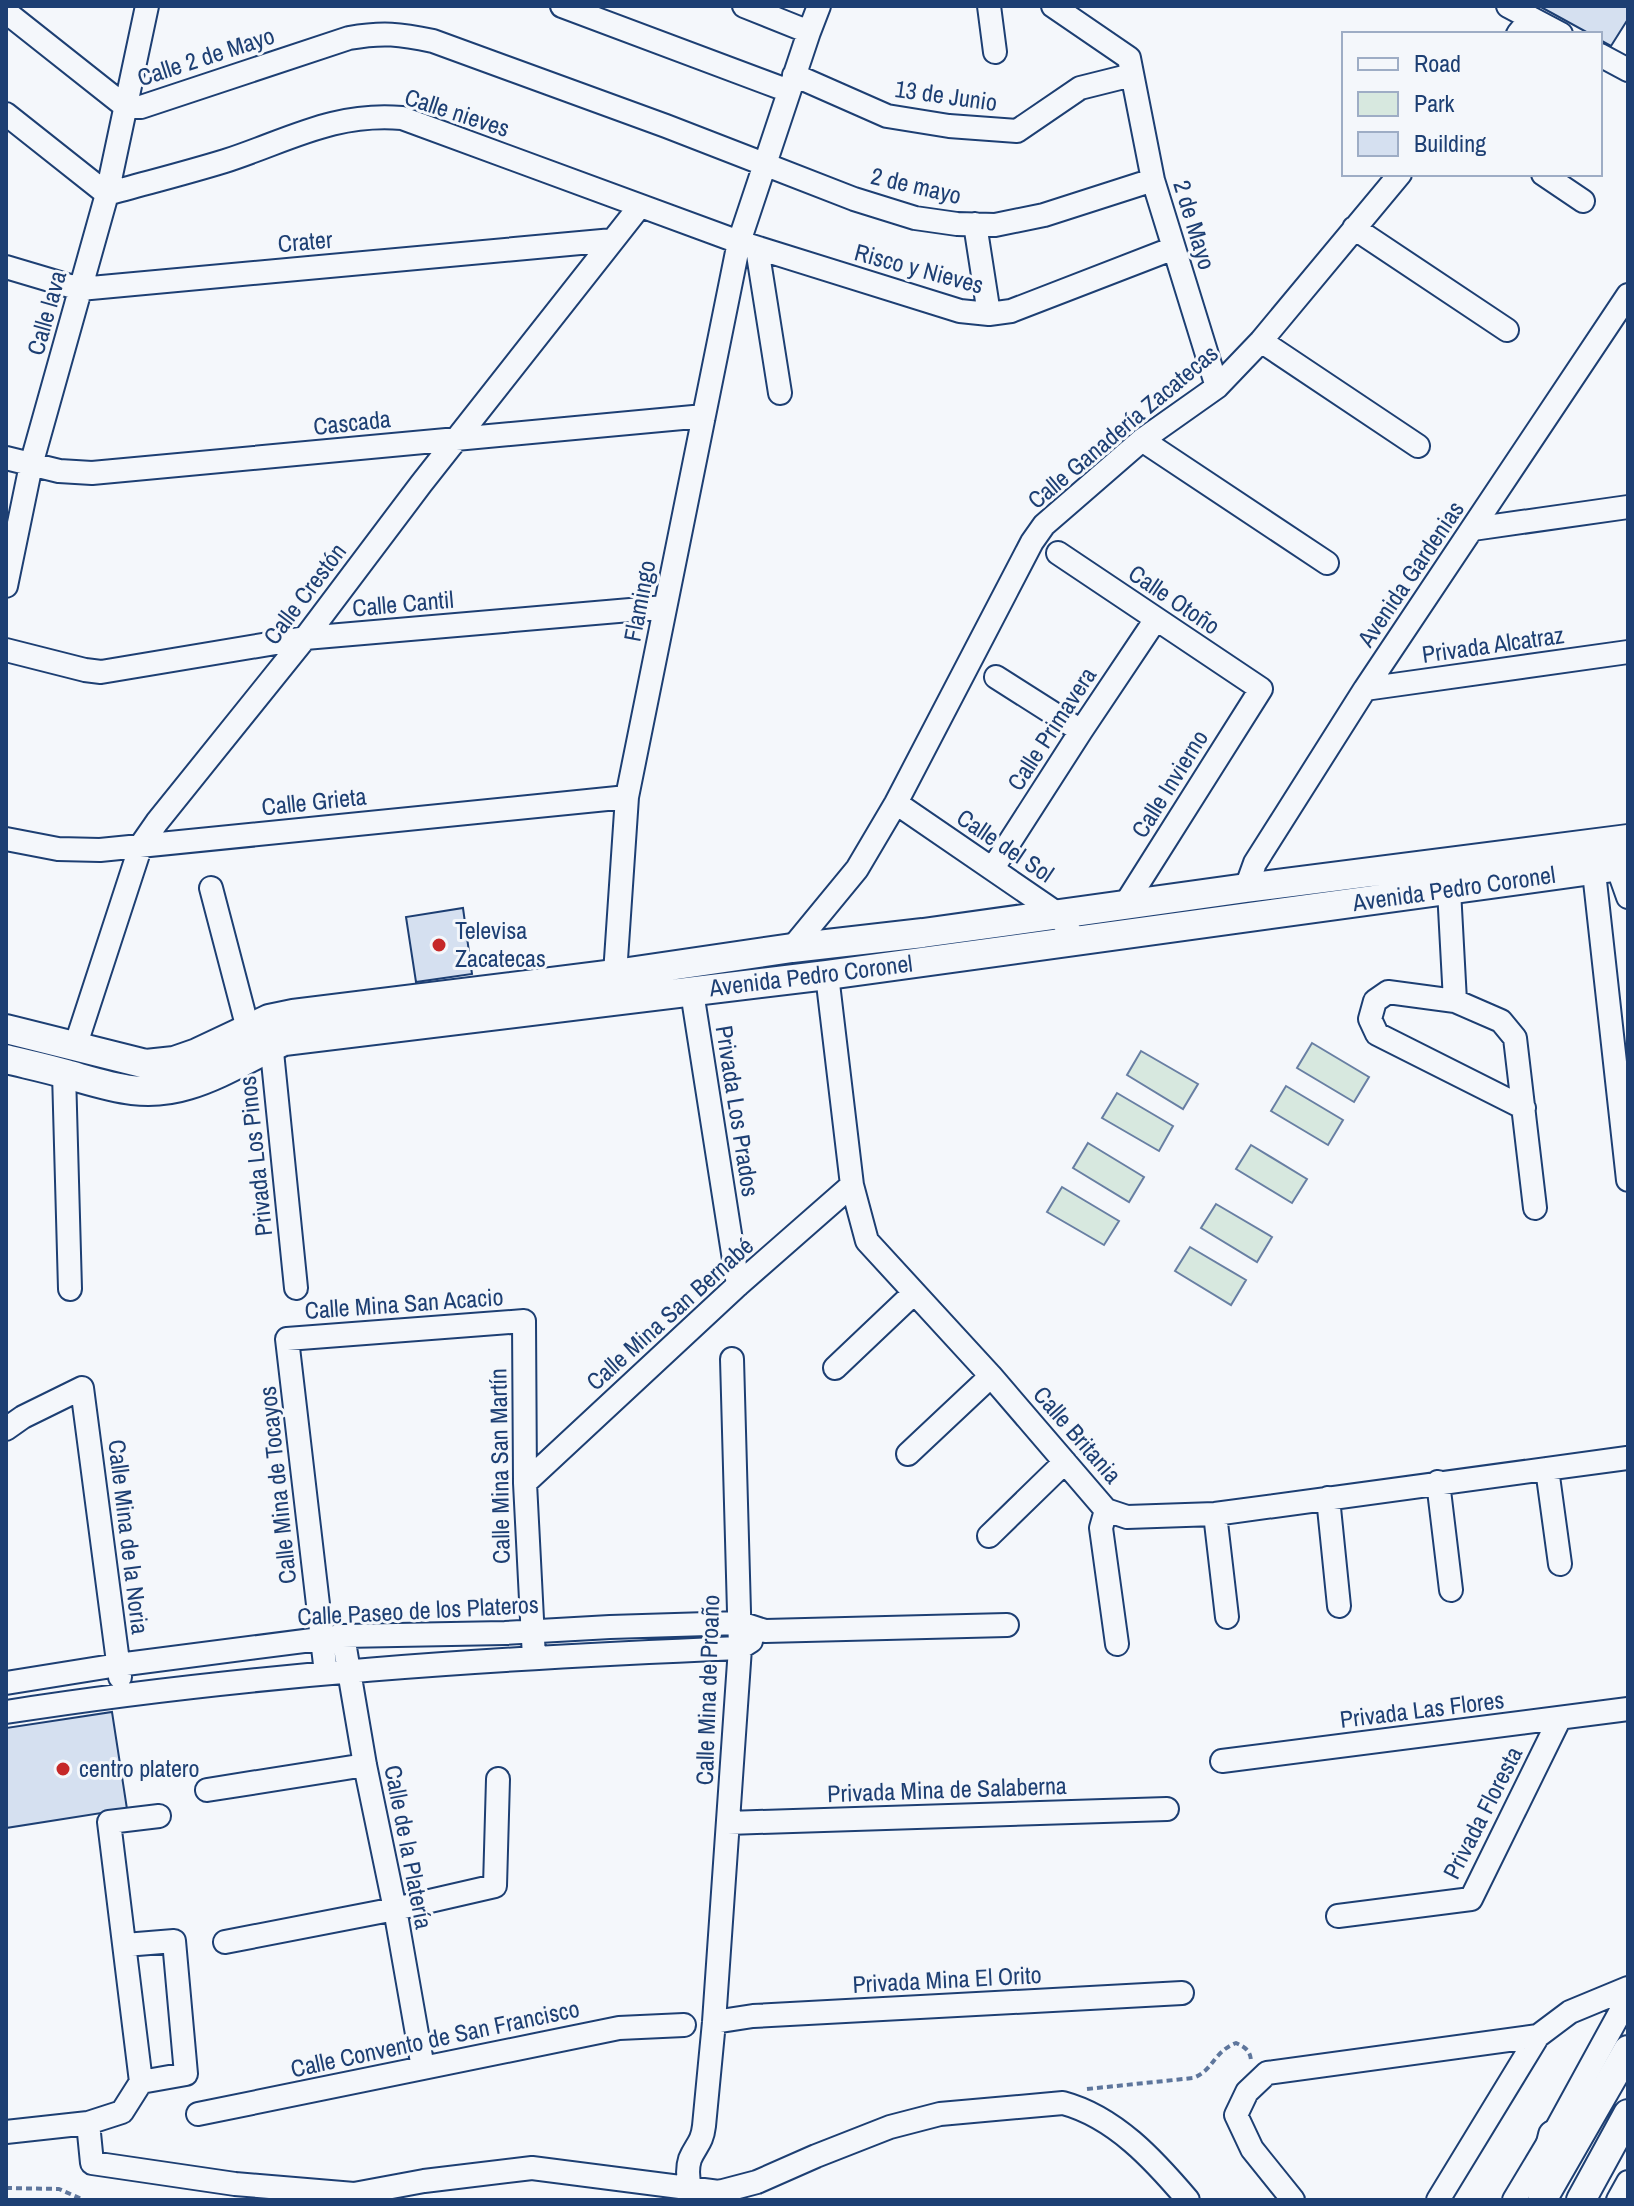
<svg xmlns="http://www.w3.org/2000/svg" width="1634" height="2206" font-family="'Archivo Narrow',sans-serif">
	<rect width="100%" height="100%" fill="#f4f7fb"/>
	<path fill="#d7e8df" stroke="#687fa3" stroke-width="2" d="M 1312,1043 L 1369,1077 L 1354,1102 L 1297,1068 Z
		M 1141,1051 L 1198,1084 L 1183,1109 L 1127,1075 Z
		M 1286,1086 L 1343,1120 L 1328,1145 L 1271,1111 Z
		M 1117,1093 L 1173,1126 L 1159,1151 L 1102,1118 Z
		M 1088,1143 L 1144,1177 L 1129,1202 L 1073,1168 Z
		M 1251,1145 L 1307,1179 L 1292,1203 L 1236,1169 Z
		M 1062,1187 L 1119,1221 L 1104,1245 L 1047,1212 Z
		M 1216,1204 L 1272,1237 L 1257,1262 L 1201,1228 Z
		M 1190,1247 L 1246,1280 L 1231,1305 L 1175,1271 Z"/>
	<path fill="#d5e0f0" stroke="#1d3f73" stroke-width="2" d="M 1539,6 L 1628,6 L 1628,19 L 1611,46 L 1600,40 L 1600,34 L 1590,34 Z
		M 463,908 L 472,974 L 416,982 L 406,917 Z
		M 112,1712 L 127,1809 L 6,1828 L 6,1728 Z"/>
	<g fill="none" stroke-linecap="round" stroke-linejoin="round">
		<defs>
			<path id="minor" d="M 562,6 L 789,91
				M 744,6 L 809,32
				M 989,6 L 995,52
				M 1053,6 L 1129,58 L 1153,180 L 1217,387
				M 1508,6 L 1561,34
				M 6,12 L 126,107 L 141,107 L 349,38 C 383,32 400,34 433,41 L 666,126 L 854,199 L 915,218 L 957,224 L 995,225 L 1044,215 L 1153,180
				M 1518,34 L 1531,18
				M 1600,55 L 1628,70
				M 794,75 L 887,116 L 949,126 L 1017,131 L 1080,88 L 1132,75
				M 6,114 L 107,194
				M 1543,174 L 1583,201
				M 107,194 C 146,183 186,173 225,161 C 287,141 334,112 402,118 L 739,242 L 960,311 L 989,314 L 1011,311 L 1174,248
				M 975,224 L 989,314
				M 1354,228 L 1507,330
				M 757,248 L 780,393
				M 6,267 L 80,289 L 613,240
				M 1261,341 L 1418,446
				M 1142,440 L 1327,563
				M 6,458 L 59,471 L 92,473 L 704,416
				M 1473,529 L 1628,507
				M 1058,553 L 1261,689 L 1124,906
				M 6,586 L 31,465 L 107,194 L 147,6
				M 6,650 L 85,670 L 101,672 L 305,638 L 665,607
				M 996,677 L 1081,731
				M 1365,689 L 1628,652
				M 896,803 L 1058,914 L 1076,941
				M 6,839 L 58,849 L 100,850 L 627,797
				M 1592,854 L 1628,1180
				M 1615,854 L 1617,866 L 1628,897
				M 993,868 L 1081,731 L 1156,619
				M 211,888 L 248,1029
				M 1246,888 L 1255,863 L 1365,689 L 1628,295
				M 1449,890 L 1455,1001
				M 792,948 L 857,869 L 896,803 L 1032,542 L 1044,525 L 1142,440 L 1217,387 L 1261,341 L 1400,174
				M 615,974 L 627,797 L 739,242 L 809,32 L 819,6
				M 827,975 L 852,1185 L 867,1241 L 991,1376 L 1106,1510 L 1127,1517 L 1215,1514 L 1627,1458
				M 692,992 L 738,1285
				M 270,1032 L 296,1288
				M 75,1047 L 141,845 L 157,822 L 305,638 L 421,484 L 640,206
				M 64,1073 L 70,1289
				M 1524,1108 L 1377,1034 L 1370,1019 L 1375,1001 L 1388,992 L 1455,1001 L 1501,1021 L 1515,1038 L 1535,1208
				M 835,1368 L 914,1293
				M 6,1429 L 23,1417 L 82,1388 L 120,1677
				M 908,1454 L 991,1376
				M 1547,1469 L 1560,1564
				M 1438,1482 L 1451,1590
				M 525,1483 L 738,1285 L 852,1185
				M 1328,1498 L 1339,1606
				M 1106,1510 L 1101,1528 L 1117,1644
				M 1215,1514 L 1227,1617
				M 989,1536 L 1065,1462
				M 343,1636 L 365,1765 L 395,1909 L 423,2068
				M 326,1673 L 287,1339 L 524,1321 L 525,1483 L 534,1658
				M 6,1683 L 118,1665 L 343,1636 L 505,1633 L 610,1627 L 740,1623 L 765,1631 L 1007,1625
				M 6,1712 C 249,1674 494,1658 740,1648 L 751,1641
				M 1222,1761 L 1628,1709
				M 207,1790 L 365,1765
				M 728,1823 L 1167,1809
				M 1338,1916 L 1471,1899 L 1560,1718
				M 225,1942 L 395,1909 L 495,1886 L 498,1779
				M 125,1945 L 174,1941 L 186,2074 L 141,2082
				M 714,2022 L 753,2016 L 1182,1993
				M 198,2114 L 619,2028 L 684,2025
				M 88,2123 L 122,2112 L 141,2082 L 109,1822 L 159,1816
				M 6,2132 L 88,2123 L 92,2163 L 235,2184 L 354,2194 L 424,2181 L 532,2168 L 719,2192 L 757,2182 L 816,2156 L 890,2127 L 940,2114 L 1063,2103 C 1115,2117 1154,2160 1188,2200
				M 690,2188 C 688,2179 687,2168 690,2159 C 696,2145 702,2143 704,2126 L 714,2022 L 740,1648 L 732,1359
				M 1293,2200 L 1252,2149 L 1236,2115 L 1247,2092 L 1267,2073 L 1538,2036 L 1570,2012 L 1628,1988
				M 1438,2200 L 1538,2036
				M 1514,2200 L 1553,2135 L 1628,1998
				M 1618,2200 L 1628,2182"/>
			<path id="major" d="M 6,1029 L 146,1064 L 174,1061 L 197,1053 L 269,1019 L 293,1014 L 615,974 L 792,948 L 923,933 L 1246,888 L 1628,839
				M 6,1059 C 26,1064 46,1068 66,1074 C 109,1086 143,1099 188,1085 C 222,1075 252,1055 284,1041 L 827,975 L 1628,865
				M 1542,2180 L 1553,2135
				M 1542,2200 L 1628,2050
				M 1581,2200 L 1628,2114"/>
		</defs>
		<use href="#minor" stroke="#1d3f73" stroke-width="26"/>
		<use href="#major" stroke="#1d3f73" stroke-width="32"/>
		<path stroke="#5e769c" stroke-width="4" stroke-dasharray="6 4" stroke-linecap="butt" d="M 1087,2089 L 1193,2078 C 1214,2070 1213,2052 1236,2043 C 1245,2047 1251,2051 1251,2062
			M 6,2188 L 59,2189 L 84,2200"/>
		<use href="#minor" stroke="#f4f7fb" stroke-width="22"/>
		<use href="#major" stroke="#f4f7fb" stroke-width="28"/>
	</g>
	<g fill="#c62828" stroke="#f4f7fb" stroke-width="3">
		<circle cx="439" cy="945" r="8"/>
		<circle cx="63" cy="1769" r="8"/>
	</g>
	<g text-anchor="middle" stroke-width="6" stroke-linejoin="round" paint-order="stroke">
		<g font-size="24" fill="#1d3f73" stroke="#f4f7fb">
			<text transform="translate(206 57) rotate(-18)" y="8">Calle 2 de Mayo</text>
			<text transform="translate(946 96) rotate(8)" y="8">13 de Junio</text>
			<text transform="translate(457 113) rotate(18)" y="8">Calle nieves</text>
			<text transform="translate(916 186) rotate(13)" y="8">2 de mayo</text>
			<text transform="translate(1194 225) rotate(73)" y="8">2 de Mayo</text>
			<text transform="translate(305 242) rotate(-5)" y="8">Crater</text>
			<text transform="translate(919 269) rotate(15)" y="8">Risco y Nieves</text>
			<text transform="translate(47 313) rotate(-74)" y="8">Calle lava</text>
			<text transform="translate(352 423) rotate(-6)" y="8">Cascada</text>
			<text transform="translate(1123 427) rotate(-40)" y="8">Calle Ganadería Zacatecas</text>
			<text transform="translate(1411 574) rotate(-56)" y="8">Avenida Gardenias</text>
			<text transform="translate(305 594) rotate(-53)" y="8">Calle Crestón</text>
			<text transform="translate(1174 600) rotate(34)" y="8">Calle Otoño</text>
			<text transform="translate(640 601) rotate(-79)" y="8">Flamingo</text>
			<text transform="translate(403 604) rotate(-5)" y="8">Calle Cantil</text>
			<text transform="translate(1493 645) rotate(-8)" y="8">Privada Alcatraz</text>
			<text transform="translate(1052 729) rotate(-57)" y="8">Calle Primavera</text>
			<text transform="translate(1170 784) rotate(-58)" y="8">Calle Invierno</text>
			<text transform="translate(314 802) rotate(-6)" y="8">Calle Grieta</text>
			<text transform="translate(1005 846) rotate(34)" y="8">Calle del Sol</text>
			<text transform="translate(1454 889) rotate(-8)" y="8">Avenida Pedro Coronel</text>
			<text transform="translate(811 976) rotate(-7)" y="8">Avenida Pedro Coronel</text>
			<text transform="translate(737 1111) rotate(81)" y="8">Privada Los Prados</text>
			<text transform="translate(256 1156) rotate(-96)" y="8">Privada Los Pinos</text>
			<text transform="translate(404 1304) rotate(-4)" y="8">Calle Mina San Acacio</text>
			<text transform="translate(670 1314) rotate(-42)" y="8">Calle Mina San Bernabé</text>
			<text transform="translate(1077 1435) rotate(49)" y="8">Calle Britania</text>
			<text transform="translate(500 1466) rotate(-91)" y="8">Calle Mina San Martín</text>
			<text transform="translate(278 1485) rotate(-96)" y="8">Calle Mina de Tocayos</text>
			<text transform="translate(128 1537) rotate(83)" y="8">Calle Mina de la Noria</text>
			<text transform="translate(418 1611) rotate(-3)" y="8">Calle Paseo de los Plateros</text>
			<text transform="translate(708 1690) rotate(-88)" y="8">Calle Mina de Proaño</text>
			<text transform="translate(1422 1710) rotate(-7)" y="8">Privada Las Flores</text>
			<text transform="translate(947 1790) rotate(-2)" y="8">Privada Mina de Salaberna</text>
			<text transform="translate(1483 1813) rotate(-63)" y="8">Privada Floresta</text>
			<text transform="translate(408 1847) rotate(79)" y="8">Calle de la Platería</text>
			<text transform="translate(947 1980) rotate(-3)" y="8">Privada Mina El Orito</text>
			<text transform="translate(435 2039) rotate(-12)" y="8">Calle Convento de San Francisco</text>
		</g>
		<g font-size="24" fill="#1d3f73" stroke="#f4f7fb" text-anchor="start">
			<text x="455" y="939">Televisa<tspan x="455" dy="28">Zacatecas</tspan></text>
			<text x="79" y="1777">centro platero</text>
		</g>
	</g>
	<rect width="1634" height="2206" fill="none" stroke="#1d3f73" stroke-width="16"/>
	<rect x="1342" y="32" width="260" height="144" fill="#f4f7fb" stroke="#9eadc5" stroke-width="2"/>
	<rect x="1358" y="58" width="40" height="12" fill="#f4f7fb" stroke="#9eadc5" stroke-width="2"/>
	<text x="1414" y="72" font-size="24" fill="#1d3f73">Road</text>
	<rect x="1358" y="92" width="40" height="24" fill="#d7e8df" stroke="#9eadc5" stroke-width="2"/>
	<text x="1414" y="112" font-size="24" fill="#1d3f73">Park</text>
	<rect x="1358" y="132" width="40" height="24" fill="#d5e0f0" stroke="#9eadc5" stroke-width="2"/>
	<text x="1414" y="152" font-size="24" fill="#1d3f73">Building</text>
</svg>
